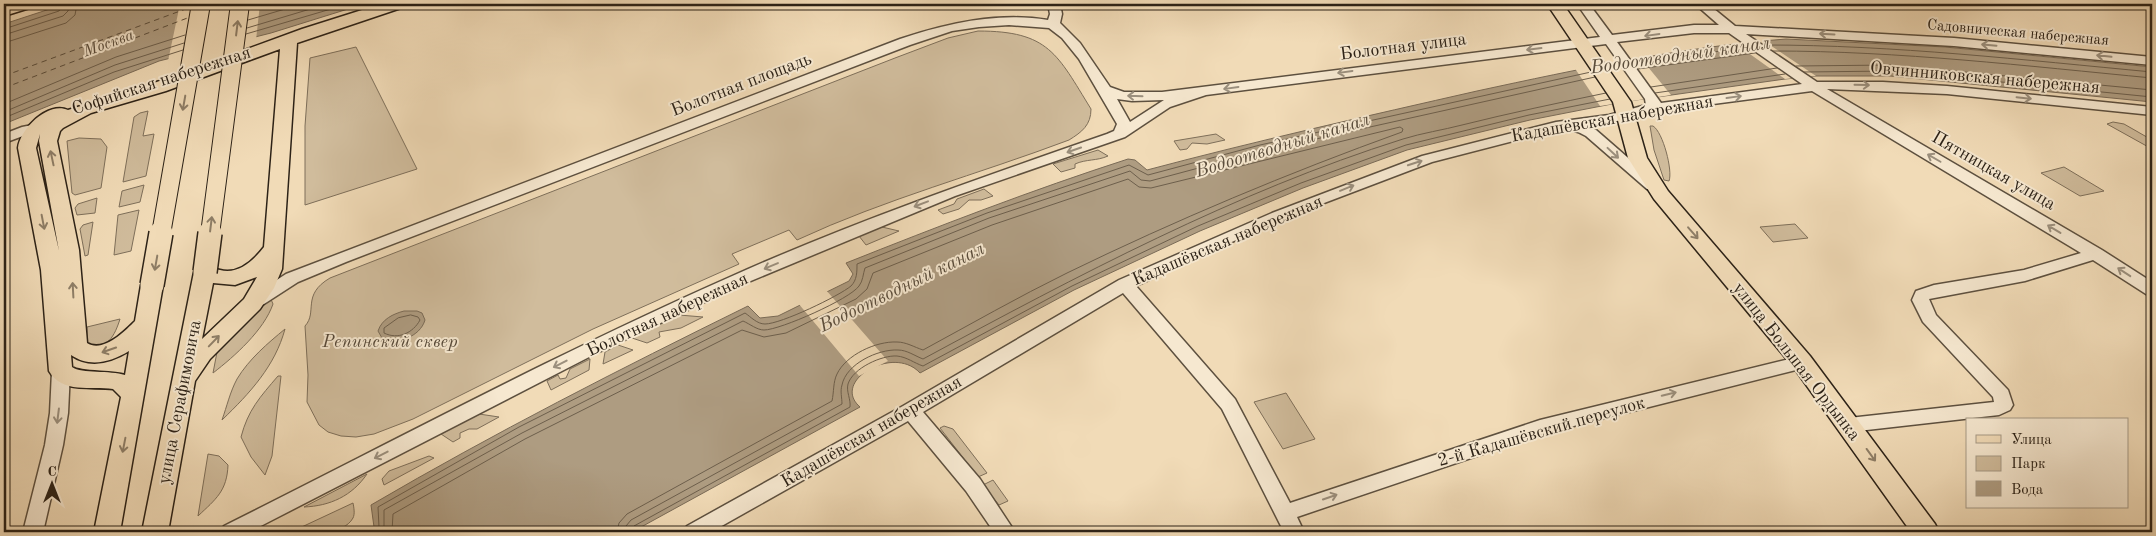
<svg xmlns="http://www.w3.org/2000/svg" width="2156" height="536" font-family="'Old Standard TT',serif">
	<rect width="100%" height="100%" fill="#f1dbb7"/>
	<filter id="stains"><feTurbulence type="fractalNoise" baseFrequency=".004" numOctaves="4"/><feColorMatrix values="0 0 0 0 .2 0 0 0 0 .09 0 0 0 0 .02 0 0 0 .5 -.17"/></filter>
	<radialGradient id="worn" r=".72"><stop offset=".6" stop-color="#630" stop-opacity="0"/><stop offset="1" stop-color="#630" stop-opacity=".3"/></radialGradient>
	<path fill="#d0bc9c" stroke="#7e6f5a" d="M 978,31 C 1049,31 1057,54 1091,109 C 1091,125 1082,132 1069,140 C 979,174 885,199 797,240 L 789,230 L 732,254 L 739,264 L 593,329 L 413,419 L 374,434 L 356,437 L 341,436 L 328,432 L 319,425 L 307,402 L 308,375 L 305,326 C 318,312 301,295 330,278 L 895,58 L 948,38 Z
		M 356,47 L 417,169 L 305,205 L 305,126 L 310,58 Z
		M 148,111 L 143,136 L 154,134 L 146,176 L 123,182 L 134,117 L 140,113 Z
		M 2113,122 L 2124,124 L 2152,140 L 2152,149 L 2107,124 Z
		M 1650,126 L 1653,126 C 1663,132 1673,171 1669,181 L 1664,180 L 1654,150 Z
		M 1216,134 L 1225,140 L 1207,144 L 1192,143 L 1187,149 L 1180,150 L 1174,141 Z
		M 79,138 L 101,139 L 107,147 L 101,188 L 75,195 L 72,193 L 67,141 Z
		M 1098,150 L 1108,156 C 1097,161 1086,159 1075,164 L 1075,168 L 1061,172 L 1053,164 Z
		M 2064,167 L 2104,191 L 2080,196 L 2041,173 Z
		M 144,185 L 140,202 L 119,207 L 122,191 Z
		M 984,189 L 993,196 L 981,200 L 969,200 L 959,209 L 943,214 L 938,210 L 954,204 L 957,199 Z
		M 97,198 L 95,213 L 77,215 L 75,208 L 78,204 Z
		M 139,210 L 131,251 L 114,255 L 118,215 Z
		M 93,222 L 88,255 L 85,256 L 80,229 L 83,225 Z
		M 1795,224 L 1808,238 L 1773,242 L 1760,227 Z
		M 882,227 L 899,231 L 866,245 L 859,236 Z
		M 270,297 L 273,304 C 264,330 235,356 213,373 L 218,347 Z
		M 679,315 L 703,317 L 681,328 L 659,332 L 660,337 L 647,343 L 632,338 Z
		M 120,319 C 115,335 107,352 87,344 L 87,327 Z
		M 285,329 C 275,366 250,393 222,420 C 227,406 230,392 237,379 C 249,359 268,343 285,329 Z
		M 618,345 L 633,350 L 603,364 L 605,352 Z
		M 590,359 L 589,370 L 551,390 L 547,381 L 558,375 L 560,379 L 566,378 L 570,369 Z
		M 278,376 L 281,376 L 272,456 L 265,475 L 251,457 L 241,437 C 248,410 260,397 278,376 Z
		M 1286,393 L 1315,439 L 1283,449 L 1254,402 Z
		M 479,414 L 499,417 L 477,429 L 469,429 L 460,433 L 460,438 L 453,442 L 441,434 Z
		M 944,426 L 953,429 L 987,473 L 978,477 L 940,428 Z
		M 208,454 L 219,456 L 228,465 C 227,491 216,499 198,516 Z
		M 429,456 L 434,458 L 384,485 L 382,479 L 389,471 Z
		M 367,474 C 352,496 330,506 304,507 Z
		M 993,480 L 1008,501 L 999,505 L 983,485 Z
		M 353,503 C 354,508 355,514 353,518 C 343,536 310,532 291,532 Z"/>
	<path fill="#ae9c81" stroke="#7a6b57" d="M 65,4 L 364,4 L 271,33 L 159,61 L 4,124 L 4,24 Z
		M 1786,39 L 1945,47 L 2152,67 L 2152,102 L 1890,76 L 1816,76 L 1785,79 L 1622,102 L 1530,120 L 1407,150 L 1303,188 L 1200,231 L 1074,290 L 920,373 C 894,344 830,381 860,407 L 632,532 L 362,532 L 374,527 L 371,505 C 494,433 620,369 748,306 L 760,318 L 778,316 L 849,281 L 853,274 L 846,263 C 939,226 1032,190 1128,159 L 1135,160 L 1147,170 C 1256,141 1367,116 1477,91 C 1579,69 1682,47 1786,39 Z
		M 404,311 L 417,311 L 422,313 L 425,320 C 420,337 397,345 382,338 L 378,331 C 382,319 393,314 404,311 Z"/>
	<path fill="#f1dbb7" d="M 180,4 L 260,4 L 256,40 L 168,61 Z
		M 1761,39 L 1816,76 L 1785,79 L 1733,42 Z
		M 1639,56 L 1671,95 L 1600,106 L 1574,67 Z
		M 826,290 L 888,361 L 859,376 L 798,303 Z"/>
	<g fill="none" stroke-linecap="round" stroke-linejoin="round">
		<path stroke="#6d5f4c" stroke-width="1" d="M 248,20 L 302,4
			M 247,28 L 327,4
			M 4,29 L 59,11 L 63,4
			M 246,34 L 348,4
			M 4,35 L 63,16 L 68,11 L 70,4
			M 4,43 L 66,23 L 75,15 L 77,4
			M 1765,45 C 1895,45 2023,60 2152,72
			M 1773,51 C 1900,51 2026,66 2152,78
			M 1634,64 L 1747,47
			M 1796,66 L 1891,65 L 2152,90
			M 1638,69 L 1755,53
			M 1804,72 L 1891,71 L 2152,97
			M 1651,87 L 1777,68
			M 1655,93 L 1785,74
			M 4,104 L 116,57 L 185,35
			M 4,112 L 115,65 L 184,43
			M 4,118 L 114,72 L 183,50
			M 411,315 L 418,317 L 420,320 C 413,333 398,340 384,333 L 384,328 L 398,318 Z
			M 375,532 L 379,527 L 378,507 L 519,427 L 745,313 C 751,317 757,324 765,324 C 781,324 839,296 851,286 C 857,280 857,272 857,264 L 987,213 L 1129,165 L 1148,175 L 1260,145 L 1591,72
			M 384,532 L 384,510 L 522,433 L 743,321 C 750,324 757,330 764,330 C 780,330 850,299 859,286 C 863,281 863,274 865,268 L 989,218 L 1130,171 L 1141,180 L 1150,181 L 1262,151 L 1595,77
			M 392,532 L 393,514 L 525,439 L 742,330 L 764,337 L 786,333 L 856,299 L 867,289 L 873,273 L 992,225 L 1128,179 L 1139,187 L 1151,188 L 1400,127 L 1403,129 L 1402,132 C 1288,173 1176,220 1067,273 C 1018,297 971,324 923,350 C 914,347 906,342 897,342 C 876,341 846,355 837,374 C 833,382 834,392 832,401 L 627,514 L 619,523 L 617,532
			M 625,532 L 626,526 L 631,520 L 842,404 C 842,398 840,391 842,385 C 846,364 878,349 898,350 C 907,350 915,356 923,359 C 1077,276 1235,192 1403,139 C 1422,133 1443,130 1462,125 C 1510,113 1558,103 1606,93
			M 631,532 L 634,526 L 850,407 C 851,399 846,392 848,384 C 853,368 882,355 897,356 C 907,357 914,363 923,366 L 1072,286 L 1198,226 L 1301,183 L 1406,145 L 1529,115 L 1610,99"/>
		<path stroke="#5a4d3c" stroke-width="1" stroke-dasharray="5.5 4.5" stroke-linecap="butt" d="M 210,9 L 230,4
			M 4,76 L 191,7
			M 4,88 L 190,17"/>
		<defs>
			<path id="minor" d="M 1048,4 L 1060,4 L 1062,14 L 1060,23 L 1080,43 L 1110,87 L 1124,92 L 1162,92 L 1600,37 L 1577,4 L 1589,4 L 1612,35 L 1694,25 L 1719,25 L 1695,4 L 1708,4 L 1735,26 L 1954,38 L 2152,57 L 2152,65 L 1954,46 L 1746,34 L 1817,82 L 1883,82 L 1947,86 L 2152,107 L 2152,115 L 1947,94 L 1827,89 L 2102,250 L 2152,282 L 2152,296 L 2146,294 L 2093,260 L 2025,281 L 1929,299 L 1936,315 L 2008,390 L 2013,405 L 2010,410 L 1999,415 L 1849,432 L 1842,430 L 1840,425 L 1842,420 L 1849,418 L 1994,402 L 1993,397 L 1923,322 L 1912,300 L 1916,291 L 1934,285 L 2024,270 L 2081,253 L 1812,91 L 1652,112 L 1609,123 L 1588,126 L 1596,130 L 1657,183 L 1659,186 L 1657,189 L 1647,189 L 1586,136 C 1576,130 1568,129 1556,130 L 1432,162 L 1282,219 L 1136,286 L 1235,399 L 1290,503 L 1540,420 L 1802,356 L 1808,357 L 1811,362 L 1808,367 L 1542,434 L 1297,517 L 1304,532 L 1284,532 L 1222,409 L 1123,293 L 923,412 L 980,479 L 1015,532 L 994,532 L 966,491 L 908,421 L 711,532 L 684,532 L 687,526 L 903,406 L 1119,280 L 1272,213 L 1422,156 L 1556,122 L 1609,115 L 1646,105 L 1645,99 L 1606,44 L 1206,95 L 1170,107 L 1125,137 L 955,196 L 741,285 L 595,354 L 249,532 L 221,532 L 224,526 C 392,442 558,353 730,277 C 853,222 980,178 1107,134 L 1114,131 L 1117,124 L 1079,59 L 1062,38 L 1049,28 L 1009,25 L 979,27 L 952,31 L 910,45 L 346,262 L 298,282 L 264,304 L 258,306 L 252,304 L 250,300 L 252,296 L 286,274 L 900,39 C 948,23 998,12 1048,20 L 1050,14 ZM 1694,33 L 1729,33 L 1802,84 L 1661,103 L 1617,42 ZM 1117,99 L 1132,101 L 1164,100 L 1130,122 Z
				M 47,122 L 52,123 L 54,126 L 52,129 L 31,133 L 4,143 L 4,134 L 22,127 Z
				M 61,364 L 67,366 L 70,371 L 68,413 L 63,445 L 43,532 L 23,532 L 45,445 L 50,413 L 52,371 L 55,366 Z"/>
			<path id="major" d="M 11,4 L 35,4 L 33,7 L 4,16 L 4,6 Z
				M 381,4 L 406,4 L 404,7 L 297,43 L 282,269 L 274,288 L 260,309 L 210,359 L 195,381 L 168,532 L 142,532 L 194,272 L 197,267 C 207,264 211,268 220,270 C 238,275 254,260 264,247 L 280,49 L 166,91 L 91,113 L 63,128 L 60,131 L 57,141 L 79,250 L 87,343 C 103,353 124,332 135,321 L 141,285 L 144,280 L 152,278 L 160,280 L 163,285 L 120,532 L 94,532 L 121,397 L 113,389 C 91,386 62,394 49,371 L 41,270 L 18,148 C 20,129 48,101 68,110 L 154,83 L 302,29 ZM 40,134 L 39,141 L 59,251 L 36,148 ZM 257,277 L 244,299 L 202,339 L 213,283 L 235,285 ZM 129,351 L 125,375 C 110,370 82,374 72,367 L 71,355 C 90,368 111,362 129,351 Z
				M 1547,4 L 1563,4 L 1631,102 L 1647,158 L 1668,191 L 1810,356 L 1935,524 L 1939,532 L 1911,532 L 1794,368 L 1654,199 L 1628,158 L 1613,102 Z"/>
		</defs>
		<use href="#minor" stroke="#5d503f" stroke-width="3"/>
		<use href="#major" stroke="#2c2217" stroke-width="3"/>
		<use href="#minor" fill="#f6e8d0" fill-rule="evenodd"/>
		<use href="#major" fill="#f1dbb7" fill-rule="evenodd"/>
		<defs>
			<path id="major-bridge-far1" d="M 161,234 L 201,4
				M 210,234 L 240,4"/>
			<path id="major-bridge" d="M 205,272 L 210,233
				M 152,285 L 161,233"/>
		</defs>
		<use href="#major-bridge-far1" stroke="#2c2217" stroke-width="20" stroke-linecap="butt"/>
		<use href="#major-bridge" stroke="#2c2217" stroke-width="26" stroke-linecap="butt"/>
		<use href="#major-bridge-far1" stroke="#f1dbb7" stroke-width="18"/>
		<use href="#major-bridge" stroke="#f1dbb7" stroke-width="23"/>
	</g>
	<defs><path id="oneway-shaft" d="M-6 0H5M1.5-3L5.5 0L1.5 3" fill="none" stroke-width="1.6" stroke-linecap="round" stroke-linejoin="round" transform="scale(1.25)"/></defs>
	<g stroke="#8e7e67">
		<use href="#oneway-shaft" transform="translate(237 28) rotate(-83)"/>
		<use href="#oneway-shaft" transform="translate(184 103) rotate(100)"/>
		<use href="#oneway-shaft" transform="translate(52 158) rotate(-102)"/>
		<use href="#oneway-shaft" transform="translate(43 222) rotate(79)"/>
		<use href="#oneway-shaft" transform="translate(211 224) rotate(-83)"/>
		<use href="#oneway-shaft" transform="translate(1693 233) rotate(49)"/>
		<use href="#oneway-shaft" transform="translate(156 263) rotate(100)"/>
		<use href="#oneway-shaft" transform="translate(73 290) rotate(-93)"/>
		<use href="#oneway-shaft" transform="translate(214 341) rotate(-46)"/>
		<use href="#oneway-shaft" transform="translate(109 350) rotate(161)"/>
		<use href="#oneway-shaft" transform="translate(124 445) rotate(101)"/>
		<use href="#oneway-shaft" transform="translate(1871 455) rotate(54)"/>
	</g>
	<g stroke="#9b8f7d">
		<use href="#oneway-shaft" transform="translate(1827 34) rotate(-177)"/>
		<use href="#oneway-shaft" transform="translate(1652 35) rotate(172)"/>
		<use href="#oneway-shaft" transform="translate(1989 45) rotate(-175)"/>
		<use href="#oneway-shaft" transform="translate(1534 49) rotate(173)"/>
		<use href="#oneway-shaft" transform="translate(2104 56) rotate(-174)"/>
		<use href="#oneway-shaft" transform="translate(1345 72) rotate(172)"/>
		<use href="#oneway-shaft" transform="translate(1862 85) rotate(1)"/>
		<use href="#oneway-shaft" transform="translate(1231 88) rotate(172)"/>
		<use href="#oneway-shaft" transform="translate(1135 96) rotate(-178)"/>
		<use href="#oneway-shaft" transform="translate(1734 97) rotate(-8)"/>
		<use href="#oneway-shaft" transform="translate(2024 98) rotate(6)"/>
		<use href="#oneway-shaft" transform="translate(1074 150) rotate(161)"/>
		<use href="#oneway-shaft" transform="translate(1613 153) rotate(43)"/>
		<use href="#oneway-shaft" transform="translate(1934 158) rotate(-150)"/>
		<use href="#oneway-shaft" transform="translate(1415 163) rotate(-18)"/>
		<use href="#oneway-shaft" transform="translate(1347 188) rotate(-22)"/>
		<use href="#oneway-shaft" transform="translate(921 204) rotate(159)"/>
		<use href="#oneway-shaft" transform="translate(2054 229) rotate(-149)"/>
		<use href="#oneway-shaft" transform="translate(771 266) rotate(157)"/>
		<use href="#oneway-shaft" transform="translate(2124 272) rotate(-147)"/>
		<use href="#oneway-shaft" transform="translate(560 364) rotate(153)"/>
		<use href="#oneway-shaft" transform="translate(1669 394) rotate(-14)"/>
		<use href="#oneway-shaft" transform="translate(58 416) rotate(97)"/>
		<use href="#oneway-shaft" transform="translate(381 455) rotate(153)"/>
		<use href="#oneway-shaft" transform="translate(1330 497) rotate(-19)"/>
	</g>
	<g text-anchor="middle" stroke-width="4" stroke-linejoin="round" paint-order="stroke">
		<g font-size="15" fill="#2c2217" stroke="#f6e8d0">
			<text transform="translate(2018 32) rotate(5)" y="5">Садовническая набережная</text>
		</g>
		<g font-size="16" font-style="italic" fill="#5a4d3c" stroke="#f6e8d0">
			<text transform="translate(108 42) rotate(-20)" y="6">Москва</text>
		</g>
		<g font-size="18" fill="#2c2217" stroke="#f6e8d0">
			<text transform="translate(1403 46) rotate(-7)" y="6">Болотная улица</text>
			<text transform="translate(1985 77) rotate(5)" y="6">Овчинниковская набережная</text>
			<text transform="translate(161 80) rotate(-18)" y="6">Софийская набережная</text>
			<text transform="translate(741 84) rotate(-21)" y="6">Болотная площадь</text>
			<text transform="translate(1612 118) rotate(-10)" y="6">Кадашёвская набережная</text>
			<text transform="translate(1994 170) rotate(30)" y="6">Пятницкая улица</text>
			<text transform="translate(1227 240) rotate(-23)" y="6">Кадашёвская набережная</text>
			<text transform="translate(667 314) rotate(-25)" y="6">Болотная набережная</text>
			<text transform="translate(1797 361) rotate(52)" y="6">улица Большая Ордынка</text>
			<text transform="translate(179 402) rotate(-79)" y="6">улица Серафимовича</text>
			<text transform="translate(871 431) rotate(-30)" y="6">Кадашёвская набережная</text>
			<text transform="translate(1541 431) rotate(-16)" y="6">2-й Кадашёвский переулок</text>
		</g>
		<g font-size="18" font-style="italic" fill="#554838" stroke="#f6e8d0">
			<text x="390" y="347">Репинский сквер</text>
		</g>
		<g font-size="19" font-style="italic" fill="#5a4d3c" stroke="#f6e8d0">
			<text transform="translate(1680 54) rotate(-8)" y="7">Водоотводный канал</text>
			<text transform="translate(1282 144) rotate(-17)" y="7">Водоотводный канал</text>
			<text transform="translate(901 286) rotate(-26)" y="7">Водоотводный канал</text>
		</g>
	</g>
	<rect width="2156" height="536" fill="none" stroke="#f1dbb7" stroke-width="20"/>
	<rect x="5" y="5" width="2146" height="526" fill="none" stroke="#2c2217" stroke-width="2.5"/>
	<rect x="10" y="10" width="2136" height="516" fill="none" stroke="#2c2217"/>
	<rect x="1966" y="418" width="162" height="90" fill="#f6e8d0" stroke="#a59986"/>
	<rect x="1976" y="435" width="25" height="8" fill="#f1dbb7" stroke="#a59986"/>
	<text x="2011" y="444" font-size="15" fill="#2c2217">Улица</text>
	<rect x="1976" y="456" width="25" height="15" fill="#d0bc9c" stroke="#a59986"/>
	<text x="2011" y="468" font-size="15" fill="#2c2217">Парк</text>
	<rect x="1976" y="481" width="25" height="15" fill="#ae9c81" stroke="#a59986"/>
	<text x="2011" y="494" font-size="15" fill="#2c2217">Вода</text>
	<g transform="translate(52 484)" stroke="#f6e8d0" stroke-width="4" paint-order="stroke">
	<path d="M0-4L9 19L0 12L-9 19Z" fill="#2c2217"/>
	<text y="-8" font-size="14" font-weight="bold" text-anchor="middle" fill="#2c2217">С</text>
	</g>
	<rect width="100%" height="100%" filter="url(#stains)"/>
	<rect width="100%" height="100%" fill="url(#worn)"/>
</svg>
